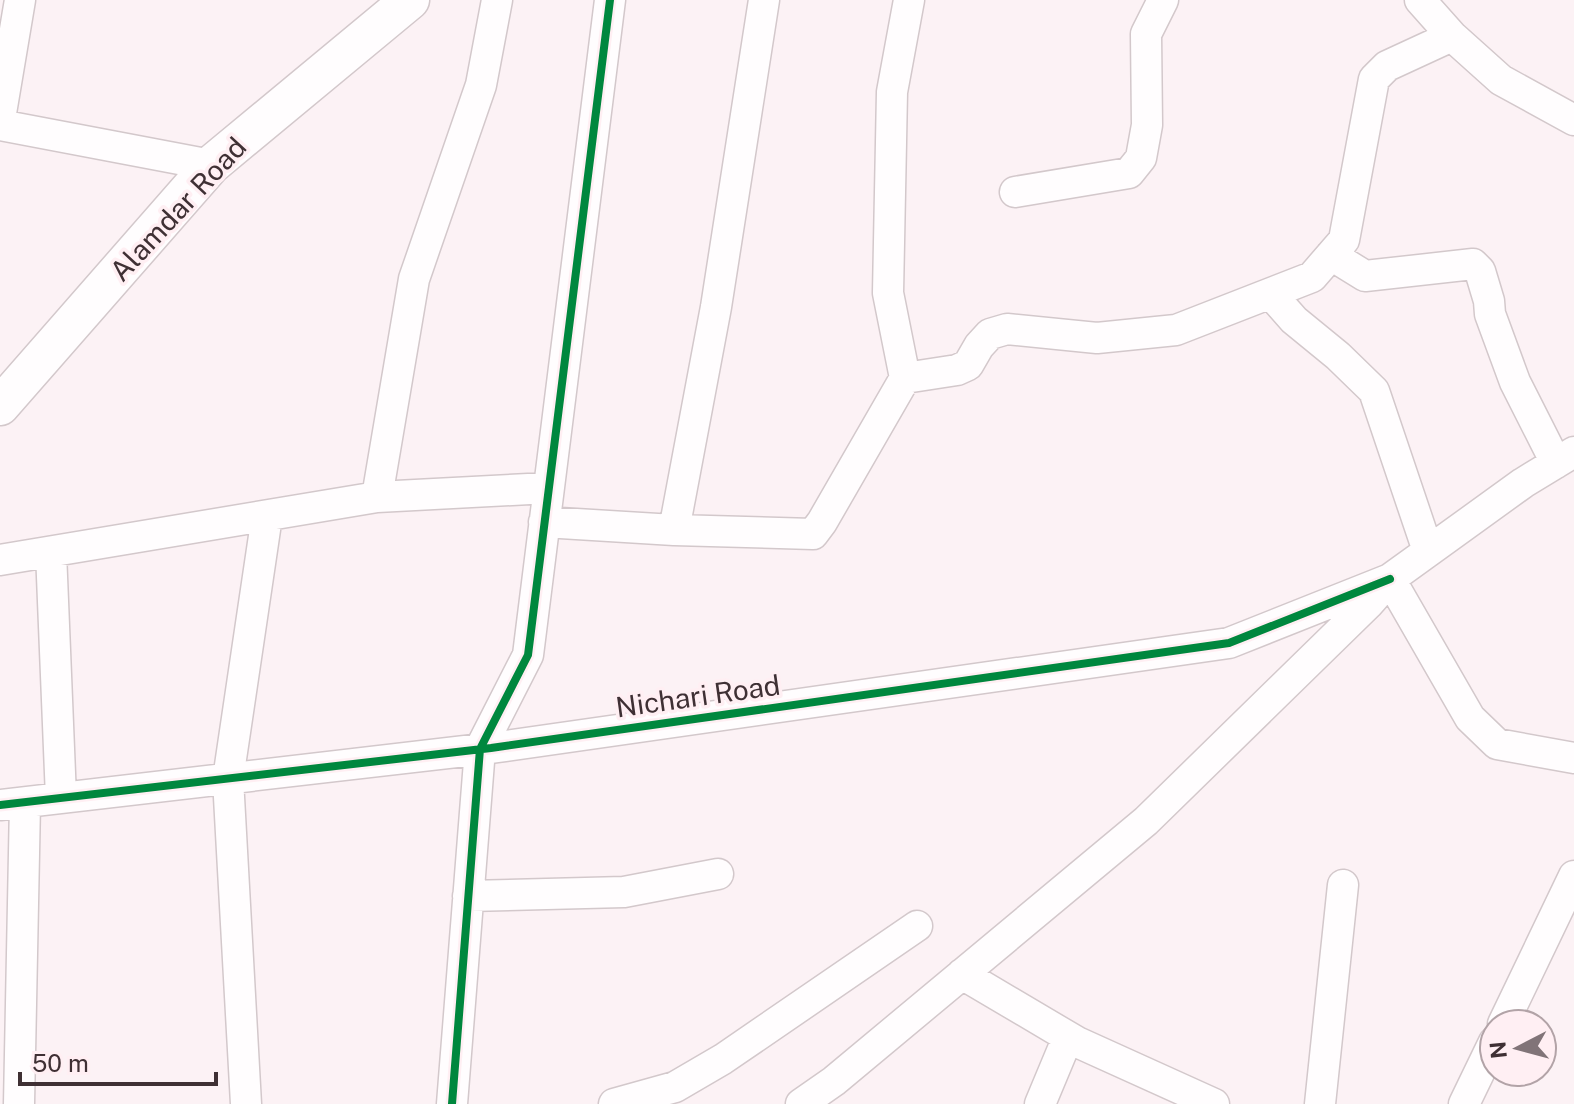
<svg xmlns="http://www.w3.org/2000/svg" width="1574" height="1104" font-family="'Public Sans',sans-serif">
	<rect width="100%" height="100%" fill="#fcf2f5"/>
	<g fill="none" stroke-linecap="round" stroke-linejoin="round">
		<defs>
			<path id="minor" d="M 1420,0 L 1452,36 L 1501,80 L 1574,120
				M 0,119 L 20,0
				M 0,125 L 211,165
				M 1015,192 L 1129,173 L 1141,158 L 1147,125 L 1146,34 L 1163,0
				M 1331,255 L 1365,276 L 1473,264 L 1480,271 L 1489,301 L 1490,314 L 1515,382 L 1556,463
				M 1271,294 L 1294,320 L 1338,356 L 1374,391 L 1428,551
				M 905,378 L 957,370 L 968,365 L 979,346 L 990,334 L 1007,329 L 1097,338 L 1176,330 L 1312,277 L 1344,240 L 1374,79 L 1387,66 L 1452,36
				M 377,497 L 414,279 L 481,85 L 497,0
				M 544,522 L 674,530 L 813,534 L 822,522 L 905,378 L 888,293 L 892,92 L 909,0
				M 674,530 L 716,307 L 764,0
				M 51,552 L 61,798
				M 0,560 L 377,497 L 548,488
				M 1390,579 L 1470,718 L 1497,744 L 1574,758
				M 0,805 L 491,748 L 1229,643 L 1390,579
				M 468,896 L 624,892 L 718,874
				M 962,974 L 1077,1042 L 1214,1104
				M 1503,1024 L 1574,876
				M 19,1104 L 25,803
				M 246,1104 L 228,779 L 267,516
				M 452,1104 L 480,749 L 528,655 L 610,0
				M 614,1104 L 675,1087 L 723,1059 L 917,926
				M 801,1104 L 834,1081 L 1146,821 L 1368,604 L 1390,579 L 1523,483 L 1574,452
				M 1040,1104 L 1068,1037
				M 1320,1104 L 1343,885
				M 1464,1104 L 1494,1042"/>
			<path id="tertiary" d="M 0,406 L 211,165 L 410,0"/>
		</defs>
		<use href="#minor" stroke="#d3c8cb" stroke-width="33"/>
		<use href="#tertiary" stroke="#d3c8cb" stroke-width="41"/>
		<use href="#minor" stroke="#fffdfe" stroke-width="30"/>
		<use href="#tertiary" stroke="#fffdfe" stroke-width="38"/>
		<defs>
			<path id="cycleway" d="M 0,805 L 491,748 L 1229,643 L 1390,579
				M 452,1104 L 480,749 L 528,655 L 610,0"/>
		</defs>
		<use href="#cycleway" stroke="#ffeff3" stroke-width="13"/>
		<use href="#cycleway" stroke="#00873e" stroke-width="8"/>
	</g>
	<g text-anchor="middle" stroke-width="7" stroke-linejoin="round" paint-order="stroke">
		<g font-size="28" fill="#3f3034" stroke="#ffeff3">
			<text transform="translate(178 209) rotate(-47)" y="10">Alamdar Road</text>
			<text transform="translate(698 696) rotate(-8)" y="10">Nichari Road</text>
		</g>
	</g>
	<g transform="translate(1518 1048) rotate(264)"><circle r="38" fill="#ffeff3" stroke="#b2a3a7" stroke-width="2"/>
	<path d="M0-6L14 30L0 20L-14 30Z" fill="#817478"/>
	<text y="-12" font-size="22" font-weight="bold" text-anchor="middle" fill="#3f3034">N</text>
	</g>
	<path d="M20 1072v12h196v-12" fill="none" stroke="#3f3034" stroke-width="4"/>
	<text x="32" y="1072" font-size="24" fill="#3f3034" stroke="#ffeff3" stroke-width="6" paint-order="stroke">50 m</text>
</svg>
